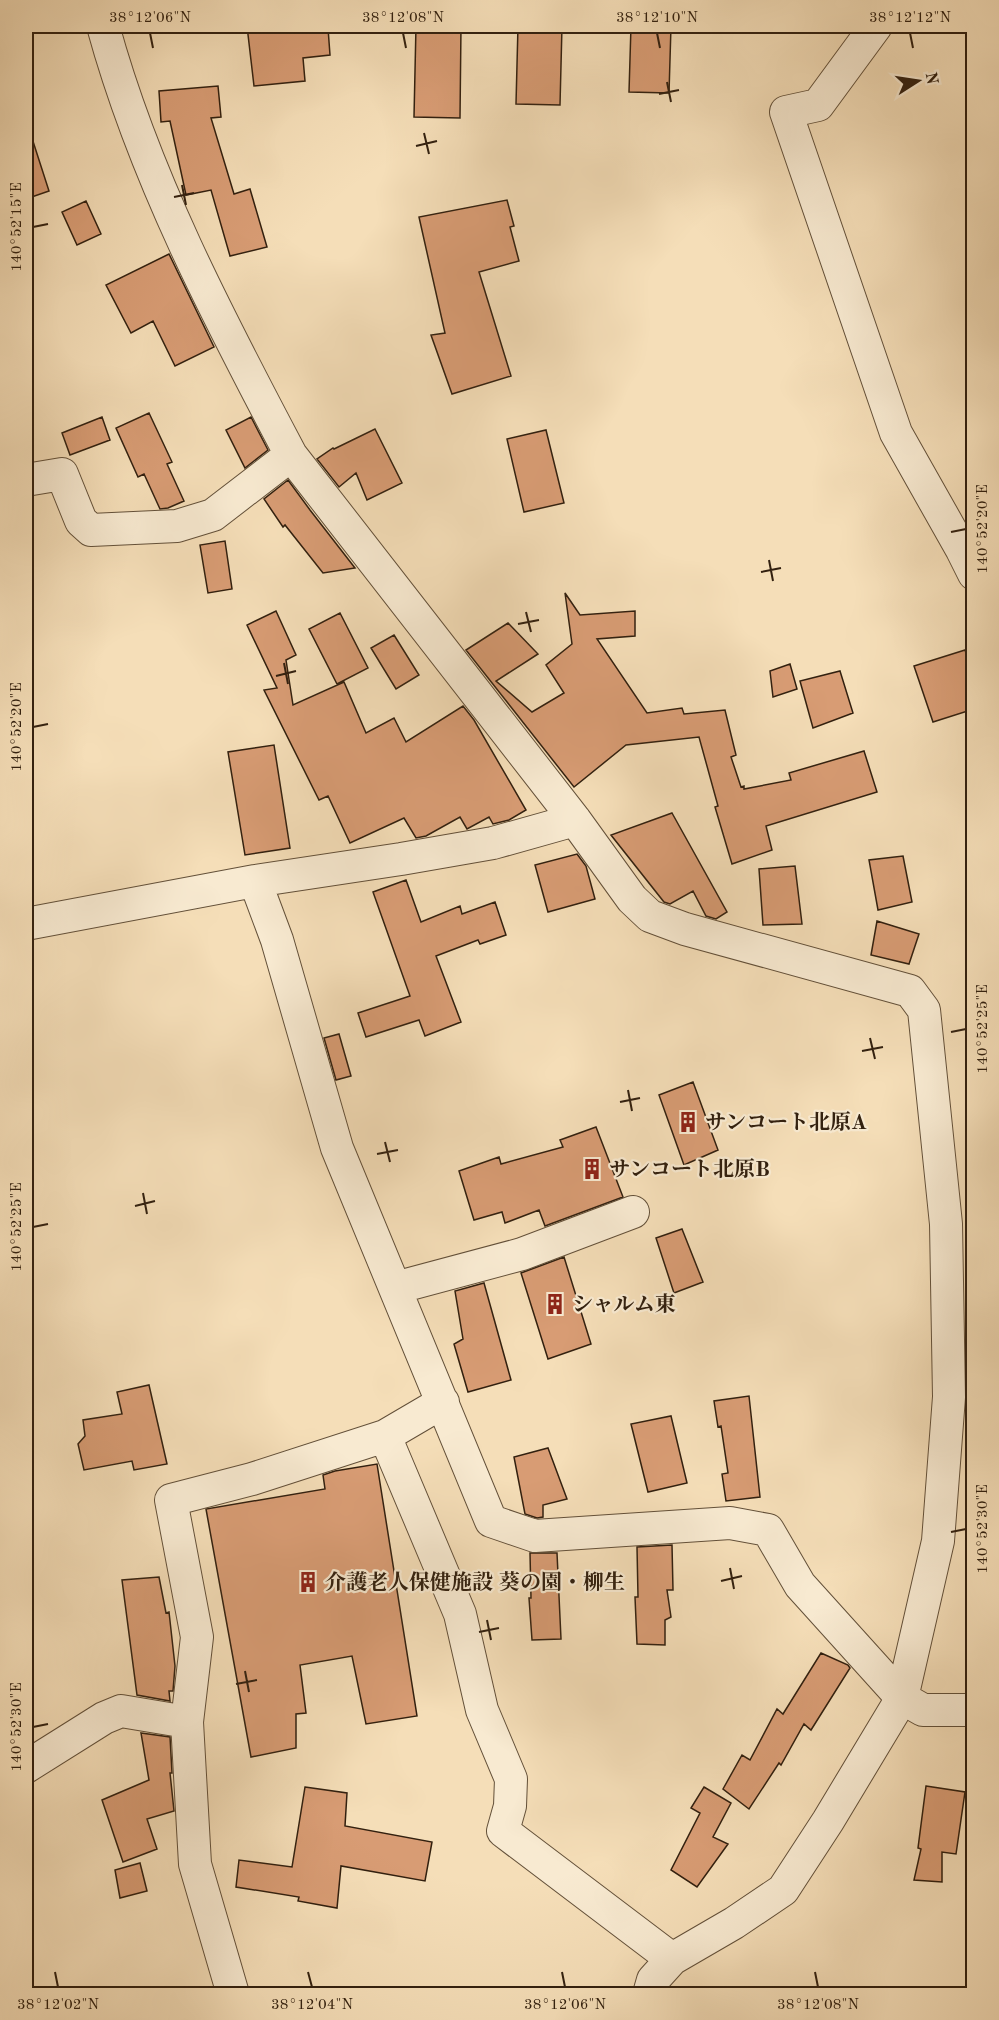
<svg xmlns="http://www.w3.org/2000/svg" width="999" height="2020" font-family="'Old Standard TT','Noto Serif JP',serif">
	<rect width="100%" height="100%" fill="#f5deb8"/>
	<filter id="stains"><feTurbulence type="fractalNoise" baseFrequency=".00333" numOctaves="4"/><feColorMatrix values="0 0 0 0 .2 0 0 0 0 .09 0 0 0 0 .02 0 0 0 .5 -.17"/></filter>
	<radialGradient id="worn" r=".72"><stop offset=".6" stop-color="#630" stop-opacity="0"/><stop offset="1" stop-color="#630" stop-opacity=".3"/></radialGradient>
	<path fill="#d89c74" stroke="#32200f" stroke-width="1.5" d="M 247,26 L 294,26 L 295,31 L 328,28 L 330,55 L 303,58 L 305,81 L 254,86 Z
		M 416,26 L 461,26 L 460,118 L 414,117 Z
		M 518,26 L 562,26 L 560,105 L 516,104 Z
		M 631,26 L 671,26 L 669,93 L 629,92 Z
		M 218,86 L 221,117 L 211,118 L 234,194 L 250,189 L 267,247 L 230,256 L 211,190 L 186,195 L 170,121 L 161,122 L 159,91 Z
		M 30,132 L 49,191 L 26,199 L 26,133 Z
		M 507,200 L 514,226 L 510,227 L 519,261 L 479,272 L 511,376 L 452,394 L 431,335 L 445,333 L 419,217 Z
		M 86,201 L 101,234 L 77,245 L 62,212 Z
		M 169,254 L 214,347 L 175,366 L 153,321 L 131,333 L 106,285 Z
		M 149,413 L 172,462 L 167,464 L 184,501 L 168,508 L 160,509 L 144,474 L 138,477 L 116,428 Z
		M 102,417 L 110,440 L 70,455 L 62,433 Z
		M 251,417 L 268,450 L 245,468 L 226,430 Z
		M 375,429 L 402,483 L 367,500 L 356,473 L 339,487 L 317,459 L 333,448 L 334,449 Z
		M 546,430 L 564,503 L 524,512 L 507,439 Z
		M 288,480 L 310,510 L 355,568 L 323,573 L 285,525 L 283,527 L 264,499 Z
		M 225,541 L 232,589 L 208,593 L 200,545 Z
		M 565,593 L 580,615 L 635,611 L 635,636 L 597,639 L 647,713 L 682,708 L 684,714 L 725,710 L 736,755 L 731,757 L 741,787 L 744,786 L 744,789 L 791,780 L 789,773 L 864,751 L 877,792 L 766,826 L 772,850 L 732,864 L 715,807 L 718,806 L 699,737 L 626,745 L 574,787 L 466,650 L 508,623 L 538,654 L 496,681 L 532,712 L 564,693 L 546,665 L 572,644 Z
		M 276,611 L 296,655 L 286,660 L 293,705 L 344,682 L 366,733 L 394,718 L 406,742 L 463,706 L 474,720 L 526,810 L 509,820 L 493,824 L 489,817 L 467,829 L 460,817 L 426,836 L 416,838 L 404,818 L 350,843 L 328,796 L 319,800 L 264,690 L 277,688 L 247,625 Z
		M 340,613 L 368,668 L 337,684 L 309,629 Z
		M 394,635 L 419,675 L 396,689 L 371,648 Z
		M 965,650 L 974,679 L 974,709 L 933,722 L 914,666 Z
		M 790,664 L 797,689 L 773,697 L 770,671 Z
		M 840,671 L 853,713 L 813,728 L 800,681 Z
		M 274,745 L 290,848 L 245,855 L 228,752 Z
		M 672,813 L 727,912 L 716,919 L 706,916 L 693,891 L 670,904 L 664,902 L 611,835 Z
		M 577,854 L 586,866 L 595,899 L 548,912 L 535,865 Z
		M 903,856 L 912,902 L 878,910 L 869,860 Z
		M 795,866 L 802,924 L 763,925 L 759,869 Z
		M 406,880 L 421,922 L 460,906 L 462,914 L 495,902 L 506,935 L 480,944 L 478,940 L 436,956 L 461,1022 L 425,1036 L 419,1020 L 366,1037 L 358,1013 L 410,996 L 373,892 Z
		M 877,921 L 919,934 L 909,964 L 871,955 Z
		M 339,1034 L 351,1076 L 336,1080 L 324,1038 Z
		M 693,1082 L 718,1150 L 684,1165 L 659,1095 Z
		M 596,1127 L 623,1197 L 545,1226 L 539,1210 L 505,1223 L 502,1212 L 474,1220 L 459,1171 L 499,1157 L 501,1164 L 563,1147 L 560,1140 Z
		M 682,1229 L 703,1282 L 674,1293 L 656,1238 Z
		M 564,1257 L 591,1344 L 548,1359 L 521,1273 Z
		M 484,1283 L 511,1380 L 468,1392 L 454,1344 L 463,1339 L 455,1291 Z
		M 149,1385 L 167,1464 L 134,1470 L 132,1461 L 84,1470 L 78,1444 L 85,1436 L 83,1420 L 122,1414 L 117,1392 Z
		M 749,1396 L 760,1497 L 726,1501 L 722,1474 L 728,1473 L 721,1426 L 718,1427 L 714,1401 Z
		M 671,1416 L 687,1483 L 648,1492 L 631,1424 Z
		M 548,1448 L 567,1499 L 543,1505 L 543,1517 L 537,1518 L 525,1514 L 514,1457 Z
		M 377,1464 L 417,1716 L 366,1724 L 352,1656 L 300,1665 L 306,1713 L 296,1714 L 296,1748 L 251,1757 L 206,1509 L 325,1489 L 323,1475 L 335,1471 Z
		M 672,1545 L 673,1590 L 667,1590 L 671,1617 L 665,1620 L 665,1645 L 637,1644 L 635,1597 L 638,1597 L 637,1547 Z
		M 530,1553 L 557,1553 L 561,1639 L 532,1640 L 529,1598 L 531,1598 Z
		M 159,1577 L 166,1613 L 169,1612 L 175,1666 L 173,1691 L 169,1691 L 170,1701 L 137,1695 L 122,1580 Z
		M 821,1653 L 848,1665 L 850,1668 L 811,1730 L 804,1724 L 781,1765 L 779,1763 L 749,1809 L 723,1789 L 742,1755 L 750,1760 L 777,1709 L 783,1714 Z
		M 141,1733 L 170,1737 L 172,1773 L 170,1773 L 174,1811 L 147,1819 L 157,1849 L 123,1862 L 102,1800 L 149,1780 Z
		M 926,1786 L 965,1792 L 956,1854 L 942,1852 L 942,1882 L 914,1880 L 921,1849 L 918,1848 Z
		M 305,1787 L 347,1793 L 345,1826 L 432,1842 L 425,1881 L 341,1866 L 337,1908 L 298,1901 L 299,1897 L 236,1887 L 239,1860 L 292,1867 Z
		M 704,1787 L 731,1803 L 713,1837 L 728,1844 L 697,1887 L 671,1870 L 700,1813 L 691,1808 Z
		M 140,1863 L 147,1891 L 120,1898 L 115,1870 Z"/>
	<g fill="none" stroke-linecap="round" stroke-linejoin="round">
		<defs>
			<path id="street" d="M 103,26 C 144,176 218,317 291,455 L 575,820 L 632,899 L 650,916 L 685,929 L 910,991 L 924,1010 L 946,1224 L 949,1397 L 938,1541 L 902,1698 L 828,1821 L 783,1890 L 734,1923 L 672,1959 L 653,1980 L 649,1994
				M 876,26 L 818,105 L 786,112 L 896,433 L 962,550 L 974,574
				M 26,480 L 62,474 L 81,521 L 91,530 L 177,526 L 213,515 L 291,455
				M 255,881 L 277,940 L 337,1148 L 491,1521 L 535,1536 L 730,1523 L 768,1530 L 800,1585 L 902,1698 L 923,1710 L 974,1710
				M 26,924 L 255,881 L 401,859 L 493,843 L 575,820
				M 395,1288 L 522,1254 L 633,1212
				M 385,1436 L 460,1614 L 482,1710 L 511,1779 L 510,1806 L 503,1831 L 672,1959
				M 187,1722 L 195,1864 L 233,1994
				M 26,1767 L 104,1718 L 121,1711 L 187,1722 L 197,1637 L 171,1500 L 252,1479 L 385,1436 L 443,1402"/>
		</defs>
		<use href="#street" stroke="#635039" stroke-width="34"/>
		<use href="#street" stroke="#f8ead1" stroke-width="32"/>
	</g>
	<path fill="none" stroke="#32200f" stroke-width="2" d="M 150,33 L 153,48M 403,33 L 406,48M 657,33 L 660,48M 910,33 L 913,48M 667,82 L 671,102M 659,94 L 679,90M 424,133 L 429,154M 416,146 L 437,141M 182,185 L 186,205M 174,197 L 194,193M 33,227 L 48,224M 951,532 L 966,529M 769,560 L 773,581M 761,572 L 781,568M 526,612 L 531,632M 518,624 L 539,620M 284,663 L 288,684M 276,676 L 296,671M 33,727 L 48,724M 951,1032 L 966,1029M 870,1038 L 875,1059M 862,1051 L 883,1047M 628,1090 L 632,1111M 620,1102 L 640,1098M 385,1142 L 390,1162M 377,1154 L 398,1150M 143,1193 L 147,1214M 135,1206 L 155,1201M 33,1227 L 48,1224M 951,1532 L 966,1529M 730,1568 L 734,1589M 721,1581 L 742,1576M 487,1620 L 491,1640M 479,1632 L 499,1628M 245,1671 L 249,1692M 236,1684 L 257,1680M 33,1727 L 48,1724M 55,1972 L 58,1987M 308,1972 L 312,1987M 562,1972 L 565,1987M 815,1972 L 818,1987"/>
	<defs>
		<symbol id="building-bare" viewBox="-9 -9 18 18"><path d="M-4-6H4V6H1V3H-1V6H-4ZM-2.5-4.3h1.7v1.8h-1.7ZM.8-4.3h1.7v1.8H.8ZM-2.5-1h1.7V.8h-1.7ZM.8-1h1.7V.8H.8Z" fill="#8f2418" stroke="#f8ead1" stroke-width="2.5" paint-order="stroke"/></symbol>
	</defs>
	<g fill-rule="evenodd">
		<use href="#building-bare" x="673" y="1107" width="30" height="30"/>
		<use href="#building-bare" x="577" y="1154" width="30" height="30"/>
		<use href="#building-bare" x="540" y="1289" width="30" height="30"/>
		<use href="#building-bare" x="293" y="1567" width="30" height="30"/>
	</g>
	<g text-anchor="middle" stroke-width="4.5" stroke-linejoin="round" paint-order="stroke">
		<g font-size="21" font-weight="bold" fill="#32200f" stroke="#f8ead1" text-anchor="start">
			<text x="705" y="1129">サンコート北原A</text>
			<text x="609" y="1176">サンコート北原B</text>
			<text x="572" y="1311">シャルム東</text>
			<text x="325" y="1589">介護老人保健施設 葵の園・柳生</text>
		</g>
	</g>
	<rect width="999" height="2020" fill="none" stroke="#f5deb8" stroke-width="66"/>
	<g transform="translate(918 81) rotate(78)" stroke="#f8ead1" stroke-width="4.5" paint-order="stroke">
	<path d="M0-4.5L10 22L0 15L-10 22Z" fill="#32200f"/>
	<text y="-9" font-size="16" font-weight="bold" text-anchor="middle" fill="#32200f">N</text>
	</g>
	<rect x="33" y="33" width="933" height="1954" fill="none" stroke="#32200f" stroke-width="2"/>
	<g font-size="15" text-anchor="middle" fill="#32200f">
		<text x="150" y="22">38°12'06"N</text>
		<text x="403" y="22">38°12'08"N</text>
		<text x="657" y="22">38°12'10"N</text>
		<text x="910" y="22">38°12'12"N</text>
		<text transform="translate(16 227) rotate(-90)" y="5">140°52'15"E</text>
		<text transform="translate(982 529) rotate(-90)" y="5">140°52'20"E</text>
		<text transform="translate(16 727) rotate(-90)" y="5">140°52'20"E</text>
		<text transform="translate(982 1029) rotate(-90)" y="5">140°52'25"E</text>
		<text transform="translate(16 1227) rotate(-90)" y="5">140°52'25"E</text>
		<text transform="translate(982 1529) rotate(-90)" y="5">140°52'30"E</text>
		<text transform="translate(16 1727) rotate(-90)" y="5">140°52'30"E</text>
		<text x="58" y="2009">38°12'02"N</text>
		<text x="312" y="2009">38°12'04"N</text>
		<text x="565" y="2009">38°12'06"N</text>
		<text x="818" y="2009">38°12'08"N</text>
	</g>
	<rect width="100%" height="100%" filter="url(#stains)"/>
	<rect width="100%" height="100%" fill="url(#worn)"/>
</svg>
